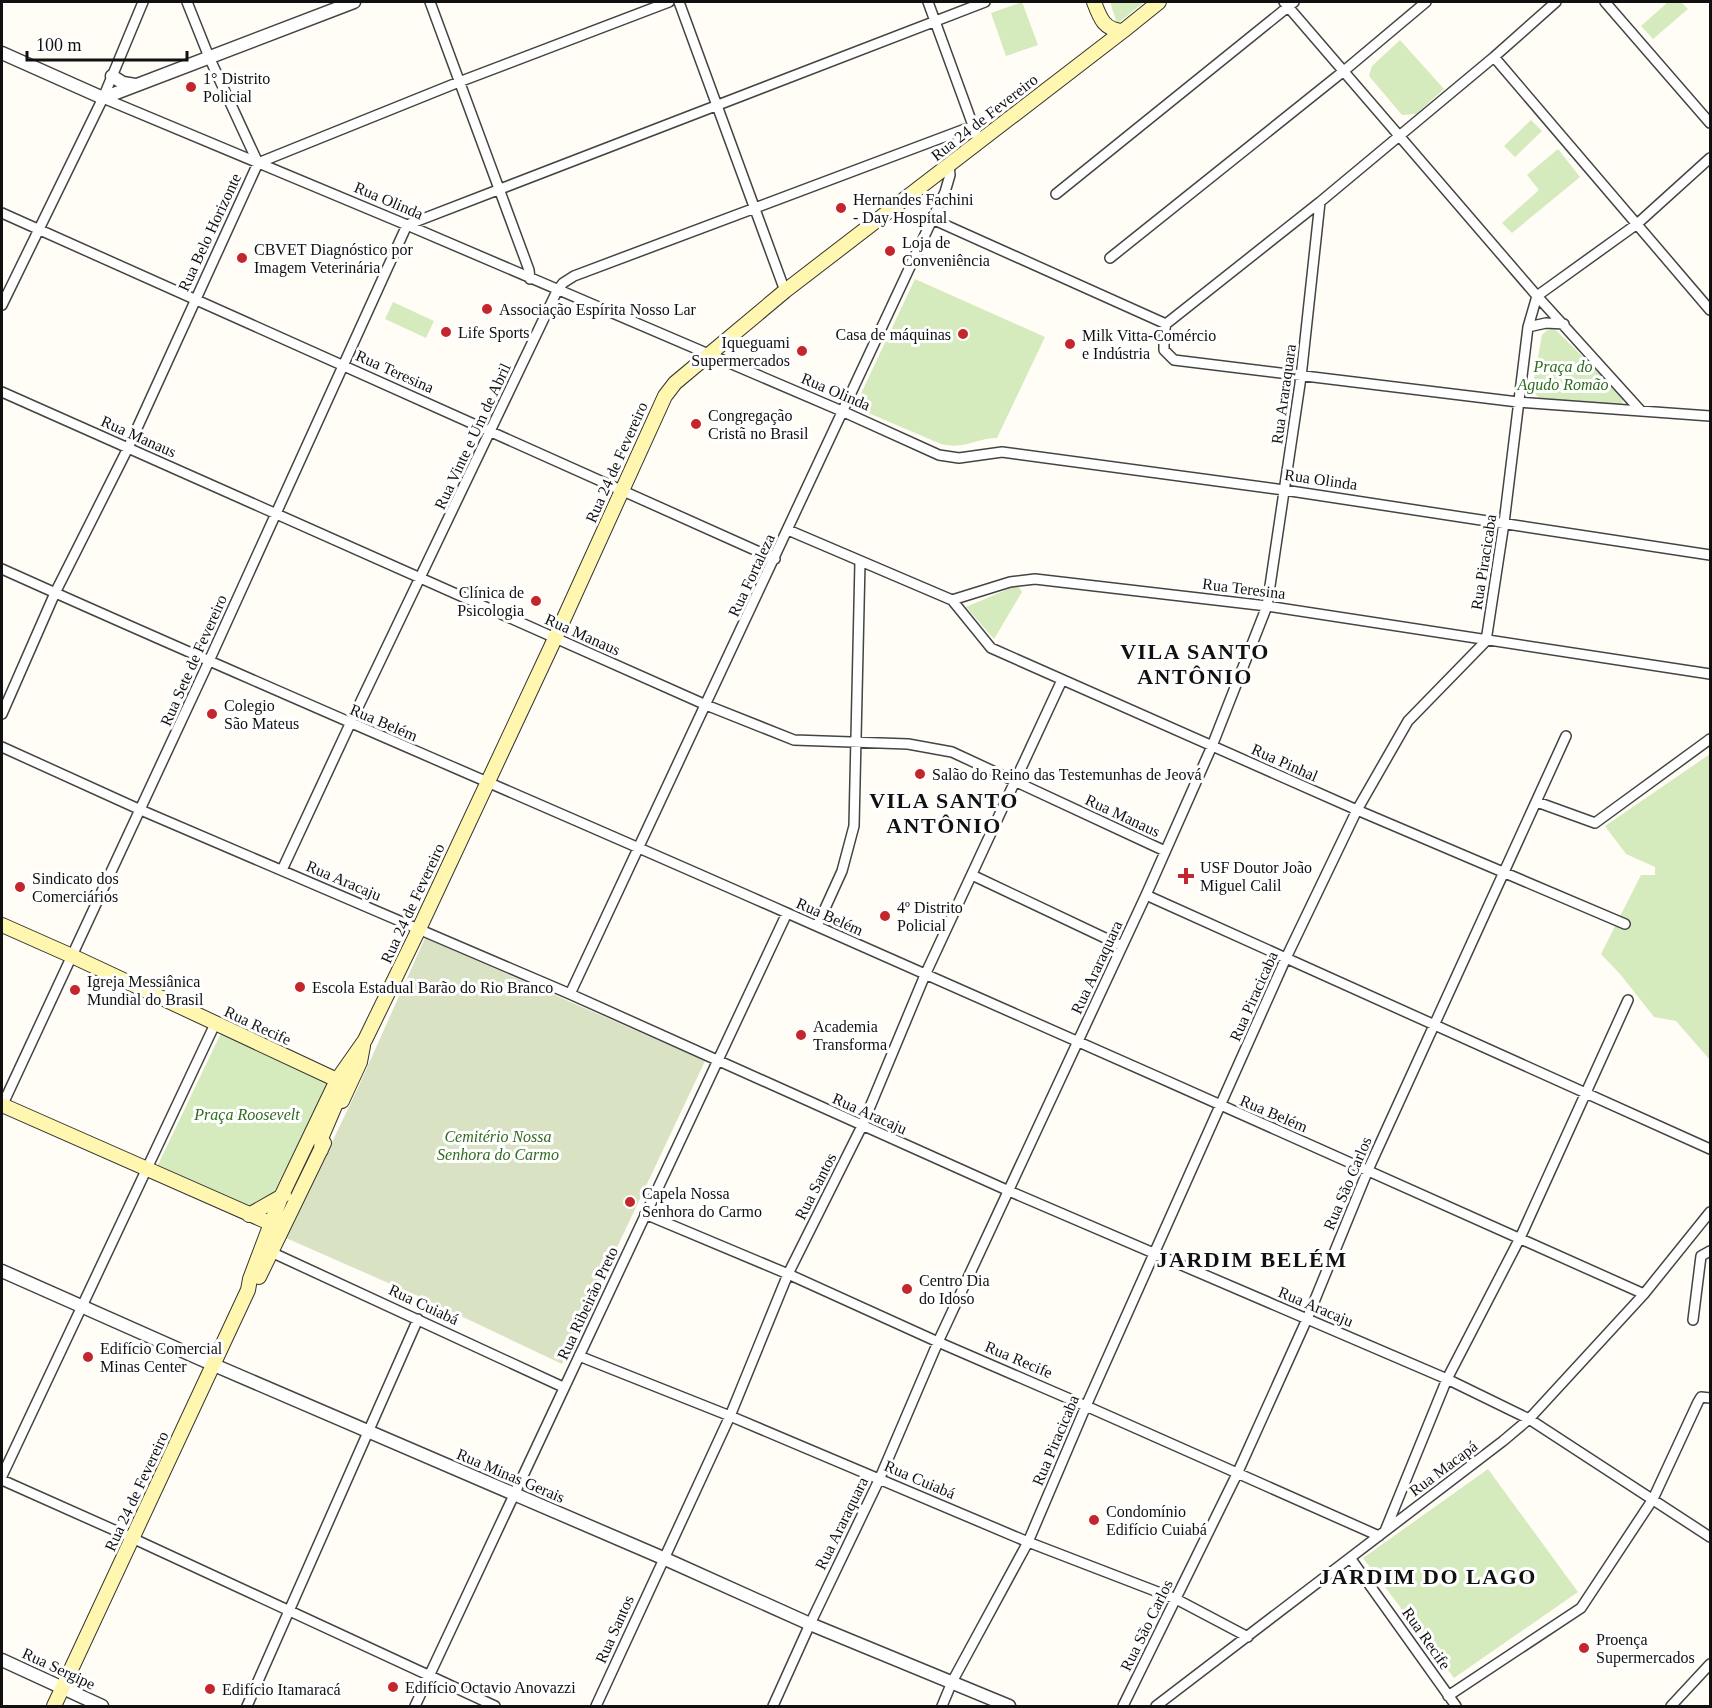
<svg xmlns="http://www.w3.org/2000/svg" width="1712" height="1708" font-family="Georgia,serif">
	<rect width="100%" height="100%" fill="#fffdf5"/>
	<path fill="#d5ebbd" d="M 1022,2 L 1038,45 L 1006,56 L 991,13 Z
		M 1110,2 L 1144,2 L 1117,24 Z
		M 1668,2 L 1681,2 L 1688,9 L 1653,39 L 1641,26 Z
		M 1400,40 L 1444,89 L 1416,114 L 1402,115 L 1369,76 L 1372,66 Z
		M 1531,120 L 1542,131 L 1515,157 L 1504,146 Z
		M 1558,149 L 1580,177 L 1512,233 L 1502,223 L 1539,190 L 1527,175 Z
		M 915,279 L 1045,337 L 997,438 C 975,438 966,450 941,444 L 859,409 L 856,404 Z
		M 393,302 L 434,321 L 426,338 L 385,319 Z
		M 1552,329 L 1557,331 L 1622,396 L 1623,402 L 1618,406 L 1541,400 L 1532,390 L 1542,335 L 1546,331 Z
		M 1013,587 L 1019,587 L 1022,592 L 994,639 L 966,607 Z
		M 1710,754 L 1710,1060 L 1676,1021 L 1654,1017 L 1620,974 L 1601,954 L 1641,875 L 1655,875 L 1655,867 L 1626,854 L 1605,826 Z
		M 221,1033 L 329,1081 L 271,1198 L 245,1208 L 157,1167 Z
		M 1488,1469 L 1578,1592 L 1454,1678 L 1363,1558 Z"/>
	<path fill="#d9e3c4" d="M 425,938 L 705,1061 L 562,1364 L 427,1300 L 286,1238 L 357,1090 Z"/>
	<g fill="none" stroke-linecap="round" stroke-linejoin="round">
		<defs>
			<path id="minor" d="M 187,2 L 209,57 L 258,163
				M 430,2 L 529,270 L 530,279
				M 679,2 L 785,291
				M 928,2 L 979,142
				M 1284,2 L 1537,296 L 1641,411
				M 1556,2 L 1494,57 L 1320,202 L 1166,324 L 1164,333 L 1164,350 L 1174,360 L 1518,402 L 1710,416
				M 1605,2 L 1710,123
				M 1494,57 L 1710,310
				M 103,98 L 407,225 L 844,412 L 939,455 L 959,458 L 1002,452 L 1284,490 L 1710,555
				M 1056,194 L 1294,2
				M 2,213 L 775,559
				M 932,219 L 1166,324
				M 1110,258 L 1345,70 L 1426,2
				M 1537,296 L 1637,224 L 1710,158
				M 2,305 L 103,98 L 143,2
				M 1528,327 L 1546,323 L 1564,324
				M 2,392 L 706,705 L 794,740 L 908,744 L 952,752 L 1165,851
				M 788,530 L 952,600 L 1010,582 L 1035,579 L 1267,606 L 1710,674
				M 2,569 C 262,686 525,797 787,913 C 1073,1039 1359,1166 1644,1294
				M 952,600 L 991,648 L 1357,810 L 1625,924
				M 2,714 L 55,593 L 128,448 L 258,163 L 459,82 L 669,2
				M 2,747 L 143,811 L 570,994 L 1009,1191 L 1447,1379 L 1529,1419 L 1710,1537
				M 1537,802 L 1595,823 L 1710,739
				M 282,870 L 350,724 L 557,291 L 563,283 L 574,276 L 973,126
				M 972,875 L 1122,946
				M 1146,895 L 1710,1149
				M 817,926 L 842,871 L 854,826 L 860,562
				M 570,994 L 945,192 L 950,175 L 949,165
				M 2,1106 L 204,672 L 407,225 L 985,2
				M 645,1214 L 788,1274 L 938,1342 L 1086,1406 L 1379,1536
				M 271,1252 L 563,1387
				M 1693,1320 L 1701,1256 L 1710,1251
				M 579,1356 L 730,1416 L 1028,1542 L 1176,1599 L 1248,1637
				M 2,1476 L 215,1024
				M 2,1480 L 132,1538 L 495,1706
				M 1385,1531 L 1447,1379 L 1520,1238 L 1628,1000
				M 1351,1559 L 1456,1706
				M 1448,1696 L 1581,1608 L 1653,1499 L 1698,1402 L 1701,1397 L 1710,1398
				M 247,1706 L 418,1319
				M 415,1706 L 787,913
				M 596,1706 L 730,1416 L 788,1274 L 862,1126 L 925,975 L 1062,680
				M 773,1706 L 810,1624 L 879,1480 L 938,1342 L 1146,895 L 1212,746 L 1267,606 L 1301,377 L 1320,202
				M 942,1706 L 952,1682 L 1028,1542 L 1086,1406 L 1286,958 L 1357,810 L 1408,721 L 1486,641 L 1504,523 L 1528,327 L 1537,296
				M 1123,1706 L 1237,1474 L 1307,1319 L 1368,1170 L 1566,736
				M 1156,1706 L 1503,1441 L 1529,1419 L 1644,1294 L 1710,1212
				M 1671,1706 L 1710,1664"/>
			<path id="tertiary" d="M 2,53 L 103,98 L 354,2
				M 112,76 L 123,83 L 135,85
				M 2,1271 L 214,1365 L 663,1558 L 810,1624 L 1009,1706
				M 2,1660 L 102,1706"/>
			<path id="secondary" d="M 1094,2 C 1100,18 1104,30 1123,31
				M 2,925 L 72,956 L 337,1080 L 340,1087 L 340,1094 L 322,1136 L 321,1150
				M 342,1101 L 360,1062 L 363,1046
				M 2,1105 L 272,1224
				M 249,1215 L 284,1195
				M 259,1277 L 324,1143
				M 54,1706 L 248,1290 L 250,1279 L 281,1197 L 337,1080 L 365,1040 L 419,929 L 551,647 L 665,396 L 675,383 L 785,291 L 1123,31 L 1159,2"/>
		</defs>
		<use href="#minor" stroke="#444" stroke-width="12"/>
		<use href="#tertiary" stroke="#444" stroke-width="15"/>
		<use href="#secondary" stroke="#333" stroke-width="16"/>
		<use href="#minor" stroke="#fff" stroke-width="9"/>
		<use href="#tertiary" stroke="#fff" stroke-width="12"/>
		<use href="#secondary" stroke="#fff6b0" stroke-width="14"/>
	</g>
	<g fill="#c4262e" stroke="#fff" stroke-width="2">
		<circle cx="191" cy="87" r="6"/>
		<circle cx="841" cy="208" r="6"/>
		<circle cx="890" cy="251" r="6"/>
		<circle cx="242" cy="258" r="6"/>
		<circle cx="487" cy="309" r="6"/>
		<circle cx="446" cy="332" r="6"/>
		<circle cx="963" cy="334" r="6"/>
		<circle cx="1070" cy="344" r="6"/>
		<circle cx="802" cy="351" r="6"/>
		<circle cx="696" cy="424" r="6"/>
		<circle cx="536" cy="601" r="6"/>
		<circle cx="212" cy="714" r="6"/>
		<circle cx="920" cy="774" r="6"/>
		<path d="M1183 867h6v6h6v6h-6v6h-6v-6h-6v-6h6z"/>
		<circle cx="20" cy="887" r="6"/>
		<circle cx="885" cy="916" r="6"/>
		<circle cx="300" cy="987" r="6"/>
		<circle cx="75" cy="990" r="6"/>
		<circle cx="801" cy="1035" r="6"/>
		<circle cx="630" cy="1202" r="6"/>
		<circle cx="907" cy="1289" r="6"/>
		<circle cx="88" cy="1357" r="6"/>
		<circle cx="1094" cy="1520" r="6"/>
		<circle cx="1584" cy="1648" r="6"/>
		<circle cx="393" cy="1687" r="6"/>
		<circle cx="210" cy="1689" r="6"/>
	</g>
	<g text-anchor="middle" stroke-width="6" stroke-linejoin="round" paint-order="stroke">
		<g font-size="16" fill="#111" stroke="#fff" text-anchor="start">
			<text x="203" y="84">1° Distrito<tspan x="203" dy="18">Policial</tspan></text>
			<text x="853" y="205">Hernandes Fachini<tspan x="853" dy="18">- Day Hospital</tspan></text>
			<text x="902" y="248">Loja de<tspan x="902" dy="18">Conveniência</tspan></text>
			<text x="254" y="255">CBVET Diagnóstico por<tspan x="254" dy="18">Imagem Veterinária</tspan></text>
			<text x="499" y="315">Associação Espírita Nosso Lar</text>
			<text x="458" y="338">Life Sports</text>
			<text x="951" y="340" text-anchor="end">Casa de máquinas</text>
			<text x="1082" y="341">Milk Vitta-Comércio<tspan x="1082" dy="18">e Indústria</tspan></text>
			<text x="790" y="348" text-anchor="end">Iqueguami<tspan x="790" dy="18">Supermercados</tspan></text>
			<text x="708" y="421">Congregação<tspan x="708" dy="18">Cristã no Brasil</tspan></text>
			<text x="524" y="598" text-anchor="end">Clínica de<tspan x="524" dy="18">Psicologia</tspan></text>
			<text x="224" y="711">Colegio<tspan x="224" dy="18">São Mateus</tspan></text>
			<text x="932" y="780">Salão do Reino das Testemunhas de Jeová</text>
			<text x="1200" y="873">USF Doutor João<tspan x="1200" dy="18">Miguel Calil</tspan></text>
			<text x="32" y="884">Sindicato dos<tspan x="32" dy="18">Comerciários</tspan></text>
			<text x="897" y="913">4º Distrito<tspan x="897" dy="18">Policial</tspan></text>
			<text x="87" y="987">Igreja Messiânica<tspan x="87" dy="18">Mundial do Brasil</tspan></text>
			<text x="312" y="993">Escola Estadual Barão do Rio Branco</text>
			<text x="813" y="1032">Academia<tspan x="813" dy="18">Transforma</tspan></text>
			<text x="642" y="1199">Capela Nossa<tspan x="642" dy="18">Senhora do Carmo</tspan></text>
			<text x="919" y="1286">Centro Dia<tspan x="919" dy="18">do Idoso</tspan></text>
			<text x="100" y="1354">Edifício Comercial<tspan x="100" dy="18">Minas Center</tspan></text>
			<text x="1106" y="1517">Condomínio<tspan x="1106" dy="18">Edifício Cuiabá</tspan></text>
			<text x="1596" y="1645">Proença<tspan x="1596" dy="18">Supermercados</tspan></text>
			<text x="405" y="1693">Edifício Octavio Anovazzi</text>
			<text x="222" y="1695">Edifício Itamaracá</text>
		</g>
		<g font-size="16" fill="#111" stroke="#fff">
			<text transform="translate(984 117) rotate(-38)" y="6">Rua 24 de Fevereiro</text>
			<text transform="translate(389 200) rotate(23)" y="6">Rua Olinda</text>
			<text transform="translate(209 232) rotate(-65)" y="6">Rua Belo Horizonte</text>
			<text transform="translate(395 371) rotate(24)" y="6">Rua Teresina</text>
			<text transform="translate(836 391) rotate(23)" y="6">Rua Olinda</text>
			<text transform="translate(1283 394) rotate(-82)" y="6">Rua Araraquara</text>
			<text transform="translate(139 436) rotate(24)" y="6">Rua Manaus</text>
			<text transform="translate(472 436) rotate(-65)" y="6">Rua Vinte e Um de Abril</text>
			<text transform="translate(616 462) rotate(-66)" y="6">Rua 24 de Fevereiro</text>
			<text transform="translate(1321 479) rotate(8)" y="6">Rua Olinda</text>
			<text transform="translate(1483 562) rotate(-81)" y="6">Rua Piracicaba</text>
			<text transform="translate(751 575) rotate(-65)" y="6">Rua Fortaleza</text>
			<text transform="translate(1244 588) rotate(7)" y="6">Rua Teresina</text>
			<text transform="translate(583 634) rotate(24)" y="6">Rua Manaus</text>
			<text transform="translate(193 660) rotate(-66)" y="6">Rua Sete de Fevereiro</text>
			<text transform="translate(384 722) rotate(23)" y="6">Rua Belém</text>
			<text transform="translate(1285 762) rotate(24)" y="6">Rua Pinhal</text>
			<text transform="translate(1123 815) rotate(25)" y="6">Rua Manaus</text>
			<text transform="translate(344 880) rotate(23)" y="6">Rua Aracaju</text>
			<text transform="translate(412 903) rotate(-65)" y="6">Rua 24 de Fevereiro</text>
			<text transform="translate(830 916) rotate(24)" y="6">Rua Belém</text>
			<text transform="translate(1096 967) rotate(-65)" y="6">Rua Araraquara</text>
			<text transform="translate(1253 996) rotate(-66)" y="6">Rua Piracicaba</text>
			<text transform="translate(258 1025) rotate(25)" y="6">Rua Recife</text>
			<text transform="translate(870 1113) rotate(24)" y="6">Rua Aracaju</text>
			<text transform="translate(1274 1113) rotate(23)" y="6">Rua Belém</text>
			<text transform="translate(1347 1183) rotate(-67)" y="6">Rua São Carlos</text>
			<text transform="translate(815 1186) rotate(-63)" y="6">Rua Santos</text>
			<text transform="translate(587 1303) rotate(-65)" y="6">Rua Ribeirão Preto</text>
			<text transform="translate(424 1304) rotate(25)" y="6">Rua Cuiabá</text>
			<text transform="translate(1316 1306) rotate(23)" y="6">Rua Aracaju</text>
			<text transform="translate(1019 1359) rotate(23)" y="6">Rua Recife</text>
			<text transform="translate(1055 1440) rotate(-67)" y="6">Rua Piracicaba</text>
			<text transform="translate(1443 1468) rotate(-37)" y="6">Rua Macapá</text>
			<text transform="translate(511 1475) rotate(23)" y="6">Rua Minas Gerais</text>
			<text transform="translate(920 1479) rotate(23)" y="6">Rua Cuiabá</text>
			<text transform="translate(136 1491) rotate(-65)" y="6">Rua 24 de Fevereiro</text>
			<text transform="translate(841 1523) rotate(-64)" y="6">Rua Araraquara</text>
			<text transform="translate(1146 1625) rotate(-64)" y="6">Rua São Carlos</text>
			<text transform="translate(614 1629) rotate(-66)" y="6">Rua Santos</text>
			<text transform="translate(1427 1638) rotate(55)" y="6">Rua Recife</text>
			<text transform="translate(59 1668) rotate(25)" y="6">Rua Sergipe</text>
		</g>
		<g font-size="16" font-style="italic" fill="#2f6b1f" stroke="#fff">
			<text x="1563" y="372">Praça do<tspan x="1563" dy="18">Agudo Romão</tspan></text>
			<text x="247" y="1120">Praça Roosevelt</text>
			<text x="498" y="1142">Cemitério Nossa<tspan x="498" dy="18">Senhora do Carmo</tspan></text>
		</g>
		<g font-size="22" font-weight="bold" letter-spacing="1.5" fill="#111" stroke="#fff">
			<text x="1195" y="659">VILA SANTO<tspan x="1195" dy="25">ANTÔNIO</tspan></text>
			<text x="944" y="808">VILA SANTO<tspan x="944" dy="25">ANTÔNIO</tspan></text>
			<text x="1252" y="1267">JARDIM BELÉM</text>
			<text x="1428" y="1584">JARDIM DO LAGO</text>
		</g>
	</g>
	<rect width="1712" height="1708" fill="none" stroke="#111111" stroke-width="6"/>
	<path d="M27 51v9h160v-9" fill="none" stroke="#111111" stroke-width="3"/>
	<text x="36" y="51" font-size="18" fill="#111111" stroke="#ffffff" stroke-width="4.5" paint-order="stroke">100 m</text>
</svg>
